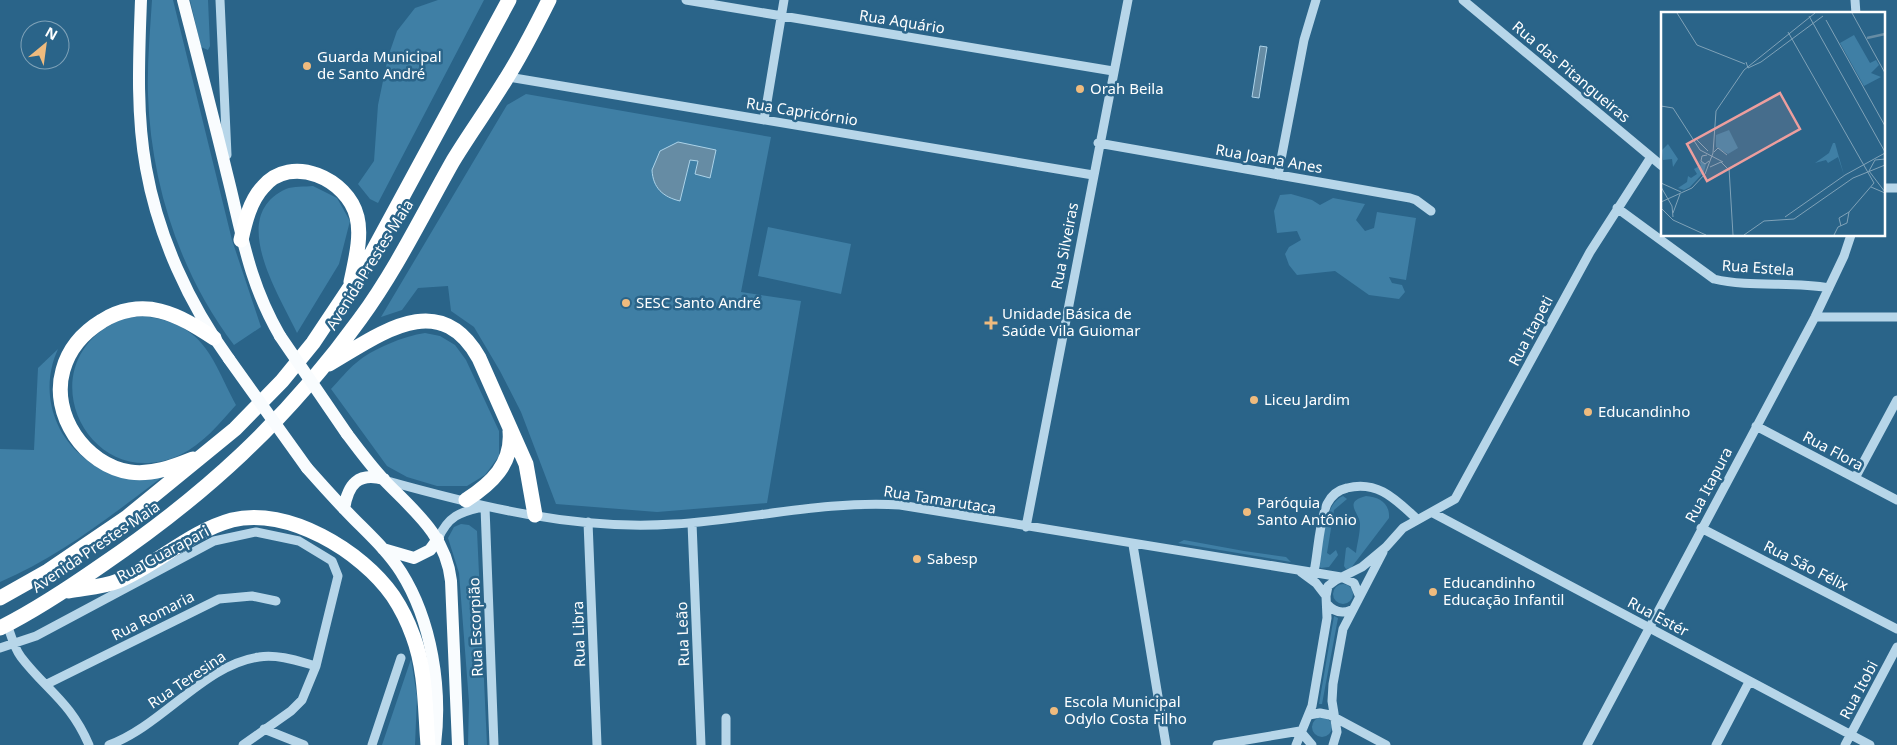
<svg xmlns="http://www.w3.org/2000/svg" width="1897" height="745" font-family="'Noto Sans',sans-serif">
	<rect width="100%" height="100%" fill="#2a6489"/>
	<path fill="#3f7fa5" d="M 152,0 L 173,0 L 232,240 L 261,327 L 234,345 C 180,274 151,184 148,95 C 147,64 150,32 152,0 Z
		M 190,0 L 208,0 L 210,46 L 208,50 L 201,47 Z
		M 438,0 L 484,0 L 378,203 L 370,199 L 358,184 L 374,161 L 378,105 L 388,57 L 397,31 L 415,8 Z
		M 526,94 L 771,137 L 741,292 L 801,301 L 767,503 L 657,512 L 556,504 L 521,412 L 500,371 L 474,327 L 451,311 L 448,286 L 418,288 L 402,310 L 381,317 L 507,105 Z
		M 313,186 L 337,198 L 350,221 L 339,264 L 297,333 C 279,294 227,216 286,189 C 293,186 305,187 313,186 Z
		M 1291,194 L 1312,200 L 1320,205 L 1333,198 L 1365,204 L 1356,220 L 1365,231 L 1374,228 L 1377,212 L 1416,218 L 1406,280 L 1389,277 L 1392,283 L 1402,285 L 1405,292 L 1399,299 L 1369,295 L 1335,271 L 1297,275 L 1289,265 L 1285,254 L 1289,247 L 1301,240 L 1297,231 L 1277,233 L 1274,211 L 1280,195 Z
		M 768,227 L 851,244 L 841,294 L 758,276 Z
		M 144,316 C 205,325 210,355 236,405 C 220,423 203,444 180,455 C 88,497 25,364 118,321 C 125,318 135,317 144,316 Z
		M 425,333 L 440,336 L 455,345 L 466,360 L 499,431 L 499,456 L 485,475 L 467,486 L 437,486 L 407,477 L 387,466 L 331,389 C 339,381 347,370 356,363 C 372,349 404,336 425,333 Z
		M 58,349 C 41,386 50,429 82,456 C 88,461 96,468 104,470 C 122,475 146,473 165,475 C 113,514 61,556 0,582 L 0,449 L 34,450 L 38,368 Z
		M 1343,496 L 1347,499 L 1334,510 L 1327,553 L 1330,555 L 1336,550 L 1338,555 L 1329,567 L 1321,568 L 1319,566 C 1323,546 1323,504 1343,496 Z
		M 1366,496 C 1379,497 1390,503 1389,518 L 1351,568 L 1346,569 L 1344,566 L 1346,548 L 1348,547 L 1356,553 C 1357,544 1360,534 1360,524 C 1360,513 1342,502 1366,496 Z
		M 461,524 L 469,525 L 477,531 L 487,745 L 468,745 L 469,702 L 459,573 L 448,538 L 454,527 Z
		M 1184,540 L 1244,551 L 1286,557 L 1291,562 L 1178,543 Z
		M1333 594a10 10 0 1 1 20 0a10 10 0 1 1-20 0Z
		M 1334,616 L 1338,618 L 1322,704 L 1319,704 Z
		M 411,659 L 417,697 L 415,745 L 382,745 Z
		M1312 727a10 10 0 1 1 20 0a10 10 0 1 1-20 0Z"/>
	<path fill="#668ca4" stroke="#acd3e9" d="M 1260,46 L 1267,47 L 1259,98 L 1252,97 Z
		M 678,142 L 716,150 L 710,178 L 695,174 L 698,161 L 690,160 L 680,201 C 663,197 653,188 652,170 L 660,151 Z"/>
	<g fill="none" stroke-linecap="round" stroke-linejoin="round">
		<path stroke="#b7d6e9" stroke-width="9" d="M 220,0 L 227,155
			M 686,0 L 1113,71
			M 1463,0 L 1662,166
			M 1855,0 L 1856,14
			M 508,77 L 1093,175
			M 764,120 L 784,0
			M 1098,143 L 1410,198 L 1416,200 L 1431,211
			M 1278,175 L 1304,40 L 1316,0
			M 1883,188 L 1897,188
			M 1617,208 L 1714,279 C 1751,288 1791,281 1829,288
			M 1815,317 L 1897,317
			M 1756,426 L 1897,500
			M 1855,478 L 1897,400
			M 384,480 C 477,506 576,531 674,524 C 747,520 827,500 900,505 L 1341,577 L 1354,583 L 1359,595
			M 485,507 L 494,745
			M 1433,513 L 1870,745
			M 588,522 L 597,745
			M 692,523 L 701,745
			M 1026,527 L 1128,0
			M 1701,528 L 1897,629
			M 438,539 C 448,516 460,512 482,507
			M 1133,545 L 1166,745
			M 1301,572 L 1316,583 L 1326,596
			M 1314,572 C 1318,553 1319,522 1327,504 C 1331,496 1338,490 1347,488 C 1378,480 1396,500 1417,519
			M 1327,604 C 1334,612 1342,614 1351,610
			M 7,624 C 11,635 14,648 21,657 C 47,691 70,701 89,745
			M 0,648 L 36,636 L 214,541 L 256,532 L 299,541 L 332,561 L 338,576 L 316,666 L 302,700 L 291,711 L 243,745
			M 47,684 L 219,599 L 252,596 L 276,601
			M 1309,715 L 1320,713 L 1330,715 L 1386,745
			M 726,718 L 726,745
			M 264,729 L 304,745
			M 1300,731 L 1312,745
			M 109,745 C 162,726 205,664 259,657 C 278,654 298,661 316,666
			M 372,745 L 401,658
			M 1217,745 L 1300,731
			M 1296,745 L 1312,706 L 1327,618 L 1326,596 L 1328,586 L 1336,580 L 1362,567 L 1386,547 L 1403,528 L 1455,499 L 1590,252 L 1651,157
			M 1333,745 L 1337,732 L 1332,701 L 1333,684 L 1343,629 L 1383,552
			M 1587,745 L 1815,317 L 1844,256 L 1851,235
			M 1716,745 L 1749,682
			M 1845,745 L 1897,647"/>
		<path stroke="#f9fcfe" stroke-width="12" d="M 141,0 C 139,55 136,113 146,168 C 158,236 189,304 229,359
			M 183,0 C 198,58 213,116 227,174 C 242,233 248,281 280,336
			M 347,434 C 359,450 370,465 384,480 C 414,511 446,535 451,581 L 458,745
			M 307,468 C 323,486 339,504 356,521 C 372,537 389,553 401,572 C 432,621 442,689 435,745
			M 344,509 C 348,484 358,472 384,479
			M 383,549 L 414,558 L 430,550 L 438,539"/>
		<path stroke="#fff" stroke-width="15" d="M 241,240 C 245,222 250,201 263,187 C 291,153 348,179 357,217 C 362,237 355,262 351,282
			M 329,364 C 379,335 439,287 479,358 L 526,464 L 535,515
			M 193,459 C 173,467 152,475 130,472 C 85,465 50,415 63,370 C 69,348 84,332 102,321 C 119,310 140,306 160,311 C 180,316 197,327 214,338
			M 466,500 C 491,484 513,464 510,431
			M 69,591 C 85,588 103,587 118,581 C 158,564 189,532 232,520 C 287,506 362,551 393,596 C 401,608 408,622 413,636 C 426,670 425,709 428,745
			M 0,598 L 48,571 L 126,518 L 235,429 L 282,381 L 313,343 L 367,262 L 509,0
			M 0,628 C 36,610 69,588 102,565 C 205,495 286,421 360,319 C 396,270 423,214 453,161 C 470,133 489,107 506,79 C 522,54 536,26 549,0"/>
		<path stroke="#f9fcfe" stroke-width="12" d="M 280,336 L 347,434
			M 229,359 L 307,468"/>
	</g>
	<g fill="#efbb7e" stroke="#2a6489" stroke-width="2">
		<circle cx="307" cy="66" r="5"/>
		<circle cx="1080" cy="89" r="5"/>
		<circle cx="626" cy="303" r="5"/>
		<path d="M988.5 315.5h5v5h5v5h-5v5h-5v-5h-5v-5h5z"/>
		<circle cx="1254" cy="400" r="5"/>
		<circle cx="1588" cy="412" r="5"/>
		<circle cx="1247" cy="512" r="5"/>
		<circle cx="917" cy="559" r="5"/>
		<circle cx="1433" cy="592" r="5"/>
		<circle cx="1054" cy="711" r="5"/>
	</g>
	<g text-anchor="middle" stroke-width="5" stroke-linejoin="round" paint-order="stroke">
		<g font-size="15" fill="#fff" stroke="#2a6489">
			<text transform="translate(902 22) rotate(9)" y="5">Rua Aquário</text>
			<text transform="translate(1571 72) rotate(40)" y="5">Rua das Pitangueiras</text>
			<text transform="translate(802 112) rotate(9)" y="5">Rua Capricórnio</text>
			<text transform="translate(1269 159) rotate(10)" y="5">Rua Joana Anes</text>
			<text transform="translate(1065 246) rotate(-79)" y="5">Rua Silveiras</text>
			<text transform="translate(370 265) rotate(-58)" y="5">Avenida Prestes Maia</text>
			<text transform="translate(1758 268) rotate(4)" y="5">Rua Estela</text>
			<text transform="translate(1531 331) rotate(-62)" y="5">Rua Itapeti</text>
			<text transform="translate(1833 451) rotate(28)" y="5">Rua Flora</text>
			<text transform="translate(1709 485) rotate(-62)" y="5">Rua Itapura</text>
			<text transform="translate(940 500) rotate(9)" y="5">Rua Tamarutaca</text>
			<text transform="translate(96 547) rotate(-34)" y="5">Avenida Prestes Maia</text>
			<text transform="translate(163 554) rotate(-28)" y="5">Rua Guarapari</text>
			<text transform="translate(1806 566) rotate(27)" y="5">Rua São Félix</text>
			<text transform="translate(153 616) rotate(-27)" y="5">Rua Romaria</text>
			<text transform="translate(1658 617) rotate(28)" y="5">Rua Estér</text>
			<text transform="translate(476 627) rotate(-92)" y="5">Rua Escorpião</text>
			<text transform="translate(579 634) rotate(-92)" y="5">Rua Libra</text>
			<text transform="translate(683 634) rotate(-92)" y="5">Rua Leão</text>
			<text transform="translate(187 680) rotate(-34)" y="5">Rua Teresina</text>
			<text transform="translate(1859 690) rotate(-62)" y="5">Rua Itobi</text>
		</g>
		<g font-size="15" fill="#fff" stroke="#2a6489" text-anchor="start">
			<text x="317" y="62">Guarda Municipal<tspan x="317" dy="17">de Santo André</tspan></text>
			<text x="1090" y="94">Orah Beila</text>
			<text x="636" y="308">SESC Santo André</text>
			<text x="1002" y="319">Unidade Básica de<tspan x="1002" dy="17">Saúde Vila Guiomar</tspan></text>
			<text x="1264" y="405">Liceu Jardim</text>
			<text x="1598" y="417">Educandinho</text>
			<text x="1257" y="508">Paróquia<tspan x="1257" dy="17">Santo Antônio</tspan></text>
			<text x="927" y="564">Sabesp</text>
			<text x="1443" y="588">Educandinho<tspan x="1443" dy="17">Educação Infantil</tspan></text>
			<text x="1064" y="707">Escola Municipal<tspan x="1064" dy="17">Odylo Costa Filho</tspan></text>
		</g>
	</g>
	<g transform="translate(1661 12)">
		<rect width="224" height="224" fill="#2a6489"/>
		<path d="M 193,23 L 209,51 L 215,48 L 218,53 L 210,61 L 220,65 L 203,74 L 179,31 ZM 68,118 L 77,136 L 67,142 L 55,135 L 55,123 ZM 172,131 L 174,131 L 183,163 L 177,145 L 167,151 L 165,148 L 154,151 L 168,141 ZM 7,132 L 17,147 L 12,155 L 11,147 L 2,148 L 1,138 ZM 38,149 L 45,152 L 43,160 L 29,175 L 23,178 L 17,176 L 26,170 L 27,164 L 30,166 L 36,162 L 33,157 L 40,153 Z" fill="#3f7fa5"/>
		<path fill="none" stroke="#668ca4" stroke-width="2.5" d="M 206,26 L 224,22"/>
		<path fill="none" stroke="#7fa2b8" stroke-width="1" d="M 16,1 L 36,33 L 84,52M 191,1 L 224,61M 148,4 L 224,140M 165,8 L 224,114M 127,20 L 213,171 L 188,200 L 186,211 L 177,215 L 173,223M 85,50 L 87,56 L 100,50 L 162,4M 0,94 L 12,96 L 39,138 L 62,150M 34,126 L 47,139M 53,140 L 57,136 L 66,143M 46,143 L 41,144 L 40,149 L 44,152 L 48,149M 224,147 L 214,148 L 208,159 L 224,180M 49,155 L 60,150 L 68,158M 68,156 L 72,223M 0,171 L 20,180M 0,175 L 11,194 L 12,205M 210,175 L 224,181M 0,190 L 31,176 L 44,162 L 52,141 L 55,99 L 83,58 L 154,1M 0,196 L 12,208 L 45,223M 12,201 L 19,182M 124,205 L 184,163 L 224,141M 180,214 L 178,206 L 188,200M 83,223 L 103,209 L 133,207 L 192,166 L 224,153"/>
		<path fill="#ed9e9e" fill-opacity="0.15" stroke="#ed9e9e" stroke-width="2.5" d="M 119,81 L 139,117 L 46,169 L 26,132 Z"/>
		<rect width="224" height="224" fill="none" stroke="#fff" stroke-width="2.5"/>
	</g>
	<g transform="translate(45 45) rotate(29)"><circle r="24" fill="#2a6489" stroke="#7fa2b8"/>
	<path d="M0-4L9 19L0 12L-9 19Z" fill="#efbb7e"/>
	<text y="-8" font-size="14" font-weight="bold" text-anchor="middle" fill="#ffffff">N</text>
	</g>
</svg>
